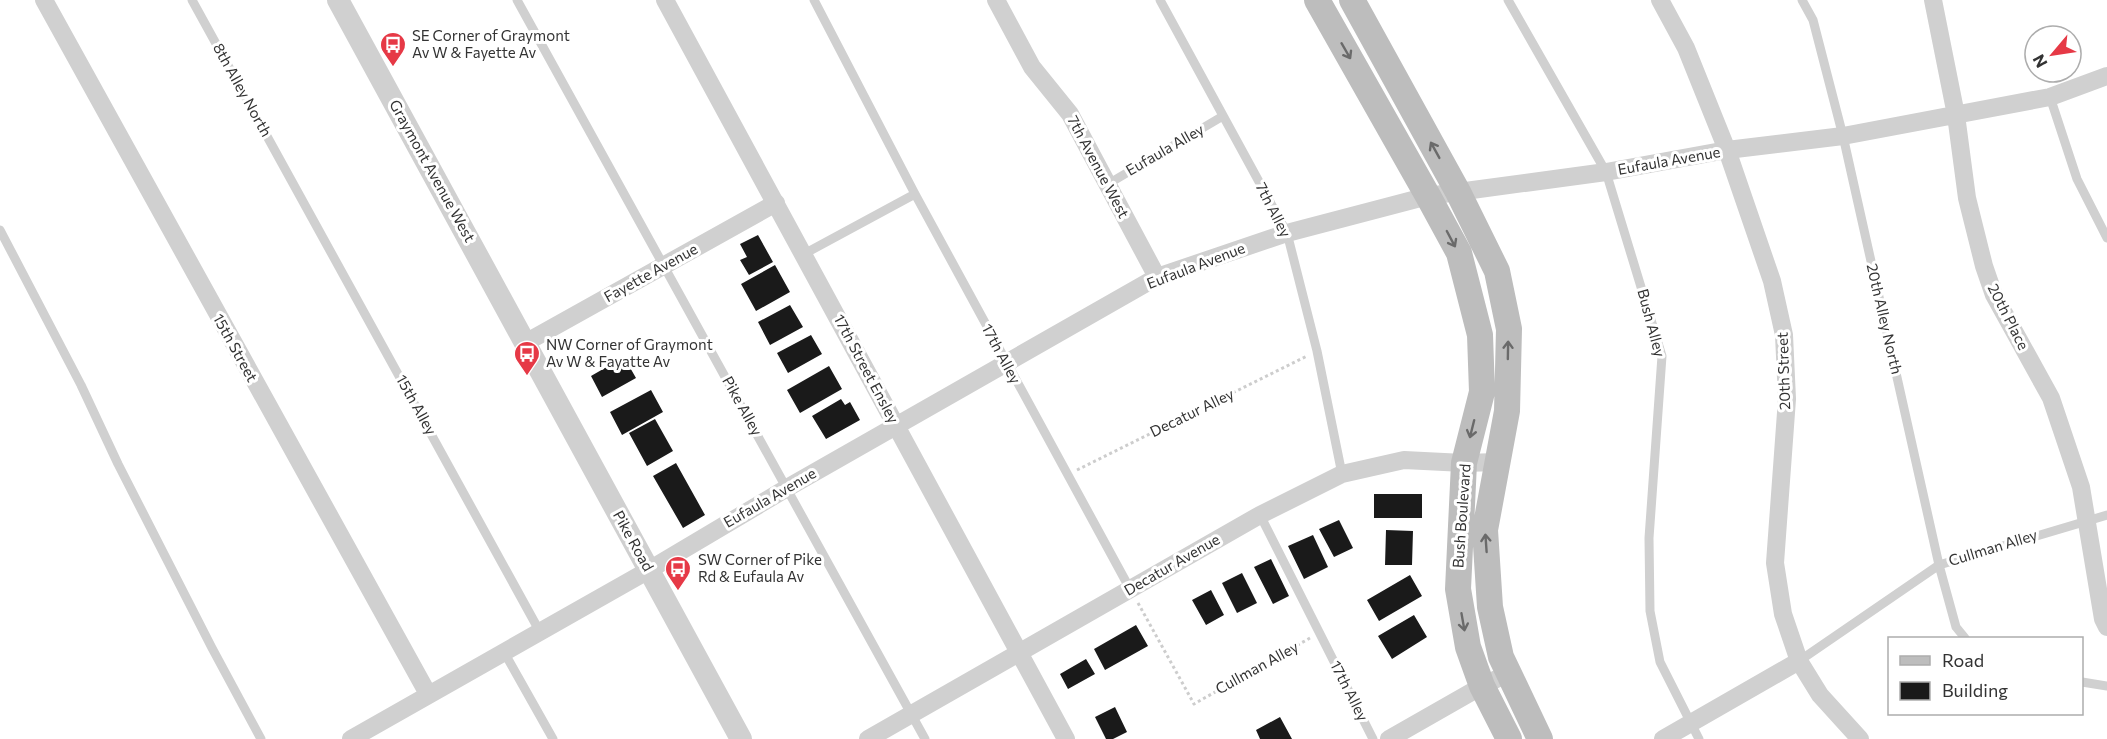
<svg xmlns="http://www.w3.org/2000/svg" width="2107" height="739" font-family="Commissioner,sans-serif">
	<rect width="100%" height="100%" fill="#fff"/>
	<path fill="#1a1a1a" d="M 758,235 L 773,262 L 749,275 L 740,260 L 747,257 L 740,244 Z
		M 775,265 L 790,292 L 756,311 L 741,284 Z
		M 790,305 L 803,327 L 770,345 L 758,322 Z
		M 811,335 L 822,354 L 788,373 L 777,353 Z
		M 624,357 L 636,378 L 602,397 L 591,376 Z
		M 829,366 L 842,389 L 800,413 L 787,390 Z
		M 651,390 L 663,412 L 622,435 L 610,412 Z
		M 841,399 L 845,405 L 850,402 L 860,420 L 826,439 L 812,416 Z
		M 655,419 L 673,451 L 647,466 L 629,433 Z
		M 676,463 L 705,515 L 683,528 L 653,476 Z
		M 1374,494 L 1422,494 L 1422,518 L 1374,518 Z
		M 1339,520 L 1353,548 L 1334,557 L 1319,529 Z
		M 1386,530 L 1413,531 L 1412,565 L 1385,565 Z
		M 1313,535 L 1328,567 L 1304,579 L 1288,546 Z
		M 1271,559 L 1289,596 L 1273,604 L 1254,567 Z
		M 1242,573 L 1257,603 L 1237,613 L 1222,583 Z
		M 1410,575 L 1422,596 L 1379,621 L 1367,600 Z
		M 1211,590 L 1224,615 L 1206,625 L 1192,600 Z
		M 1414,615 L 1427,637 L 1392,659 L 1378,636 Z
		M 1136,625 L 1148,646 L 1105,670 L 1094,649 Z
		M 1086,659 L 1095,674 L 1068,689 L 1060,674 Z
		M 1115,707 L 1127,732 L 1113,739 L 1106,739 L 1095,717 Z
		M 1280,717 L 1292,739 L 1260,739 L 1256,730 Z"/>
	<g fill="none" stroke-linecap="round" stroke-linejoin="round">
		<path stroke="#cdcdcd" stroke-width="3" stroke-dasharray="3 3" stroke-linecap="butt" d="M 1077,470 L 1307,356
			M 1138,603 L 1194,704 L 1310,638"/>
		<path stroke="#d0d0d0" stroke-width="9" d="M 192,0 L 540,632
			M 517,0 L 925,739
			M 814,0 L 915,194 L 1130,589
			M 1160,0 L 1287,233 L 1317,351 L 1342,474
			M 1508,0 L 1606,172 L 1662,356 L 1649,538 L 1650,611 L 1660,662 L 1699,739
			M 1802,0 L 1813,20 L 1843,136 L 1939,565 L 1956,627 L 1965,638
			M 2050,97 L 2077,179 L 2107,238
			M 1108,184 L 1223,116
			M 0,230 L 81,385 L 118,464 L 212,648 L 261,739
			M 804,254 L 915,194
			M 1260,515 L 1373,739
			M 504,652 L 553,739
			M 1799,661 L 1939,565 L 2107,515
			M 2082,682 L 2107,686"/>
		<path stroke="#d0d0d0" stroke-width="18" d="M 44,0 L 428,694
			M 665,0 L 1066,739
			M 996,0 L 1032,67 L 1070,114 L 1157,277
			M 1660,0 L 1686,48 L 1727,150 L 1772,281 L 1784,335 L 1787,399 L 1775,563 L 1783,614 L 1799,661 L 1820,695 L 1860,739
			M 1933,0 L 1956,115 L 1967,198 L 1984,266 L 1994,295 L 2051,398 L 2081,487 L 2103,619 L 2107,627
			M 525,343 L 776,203
			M 351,739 L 649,570 L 787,488 L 1157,277 L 1287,233 L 1428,196 L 1606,172 L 1727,150 L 1843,136 L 2050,97 L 2107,76
			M 868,739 L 1260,515 L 1342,474 L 1404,460 L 1464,463 L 1498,462
			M 1389,739 L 1482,686 L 1509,673
			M 1663,739 L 1799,661"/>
		<path stroke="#d0d0d0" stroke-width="22" d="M 338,0 L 741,739"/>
		<path stroke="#bdbdbd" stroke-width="26" d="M 1317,0 L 1428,196 L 1459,253 L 1480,335 L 1482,392 L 1464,463 L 1458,589 L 1468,647 L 1482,686 L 1509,739
			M 1352,0 L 1458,192 L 1497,271 L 1509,329 L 1507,411 L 1485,530 L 1490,607 L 1501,657 L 1540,739"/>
	</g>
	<defs><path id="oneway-shaft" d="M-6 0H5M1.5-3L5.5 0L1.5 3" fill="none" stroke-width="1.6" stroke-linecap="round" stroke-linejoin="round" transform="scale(1.5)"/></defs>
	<g stroke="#6a6a6a">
		<use href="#oneway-shaft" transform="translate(1346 51) rotate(60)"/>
		<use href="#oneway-shaft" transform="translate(1435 150) rotate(-119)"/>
		<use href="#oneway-shaft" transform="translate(1451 239) rotate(62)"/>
		<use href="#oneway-shaft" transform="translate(1508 350) rotate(-89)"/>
		<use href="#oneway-shaft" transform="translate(1472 429) rotate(104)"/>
		<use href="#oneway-shaft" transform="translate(1486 543) rotate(-94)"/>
		<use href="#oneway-shaft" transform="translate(1463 622) rotate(80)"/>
	</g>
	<defs>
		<symbol id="bus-pin" viewBox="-11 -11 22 30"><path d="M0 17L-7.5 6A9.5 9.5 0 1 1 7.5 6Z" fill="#e63946" stroke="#fff"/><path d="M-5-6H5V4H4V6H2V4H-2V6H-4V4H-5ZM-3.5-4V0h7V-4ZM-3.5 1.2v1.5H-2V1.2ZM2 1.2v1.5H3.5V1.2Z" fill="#fff"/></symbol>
	</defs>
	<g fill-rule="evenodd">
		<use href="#bus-pin" x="378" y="30" width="30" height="40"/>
		<use href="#bus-pin" x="512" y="339" width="30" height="40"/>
		<use href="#bus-pin" x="663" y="554" width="30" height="40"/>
	</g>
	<g text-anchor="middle" stroke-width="6" stroke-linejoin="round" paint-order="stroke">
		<g font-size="15" fill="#333" stroke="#fff" text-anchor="start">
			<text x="412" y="41">SE Corner of Graymont<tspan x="412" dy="17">Av W &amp; Fayette Av</tspan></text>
			<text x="546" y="350">NW Corner of Graymont<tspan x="546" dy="17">Av W &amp; Fayatte Av</tspan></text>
			<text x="698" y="565">SW Corner of Pike<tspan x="698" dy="17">Rd &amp; Eufaula Av</tspan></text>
		</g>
		<g font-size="15" fill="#333" stroke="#fff">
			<text transform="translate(242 90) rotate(61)" y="5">8th Alley North</text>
			<text transform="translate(1165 150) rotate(-30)" y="5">Eufaula Alley</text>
			<text transform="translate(1669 161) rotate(-10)" y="5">Eufaula Avenue</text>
			<text transform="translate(1098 167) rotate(62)" y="5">7th Avenue West</text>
			<text transform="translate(432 171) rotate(61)" y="5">Graymont Avenue West</text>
			<text transform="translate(1273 210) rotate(63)" y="5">7th Alley</text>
			<text transform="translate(1196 266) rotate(-21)" y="5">Eufaula Avenue</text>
			<text transform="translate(651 273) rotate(-29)" y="5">Fayette Avenue</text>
			<text transform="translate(2008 317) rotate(63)" y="5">20th Place</text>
			<text transform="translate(1884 319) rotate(77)" y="5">20th Alley North</text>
			<text transform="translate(1651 323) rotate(75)" y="5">Bush Alley</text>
			<text transform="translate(235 348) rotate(61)" y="5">15th Street</text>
			<text transform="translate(1001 354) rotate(62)" y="5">17th Alley</text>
			<text transform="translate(866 369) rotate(62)" y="5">17th Street Ensley</text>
			<text transform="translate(1784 371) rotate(-92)" y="5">20th Street</text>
			<text transform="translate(416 405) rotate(61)" y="5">15th Alley</text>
			<text transform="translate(742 406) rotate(61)" y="5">Pike Alley</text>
			<text transform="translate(1192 413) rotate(-26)" y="5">Decatur Alley</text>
			<text transform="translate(770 498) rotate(-30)" y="5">Eufaula Avenue</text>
			<text transform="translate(1462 516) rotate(-86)" y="5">Bush Boulevard</text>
			<text transform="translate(633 541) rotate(61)" y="5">Pike Road</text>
			<text transform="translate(1993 548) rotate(-17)" y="5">Cullman Alley</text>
			<text transform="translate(1172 565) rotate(-30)" y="5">Decatur Avenue</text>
			<text transform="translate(1257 668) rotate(-29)" y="5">Cullman Alley</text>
			<text transform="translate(1349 691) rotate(63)" y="5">17th Alley</text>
		</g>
	</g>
	<rect x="1888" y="637" width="195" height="78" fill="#ffffff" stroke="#adadad" stroke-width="1.5"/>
	<rect x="1900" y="656" width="30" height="9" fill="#bdbdbd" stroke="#adadad" stroke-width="1.5"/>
	<text x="1942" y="667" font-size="18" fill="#333333">Road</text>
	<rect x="1900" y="682" width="30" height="18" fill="#1a1a1a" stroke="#adadad" stroke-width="1.5"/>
	<text x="1942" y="697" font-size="18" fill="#333333">Building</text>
	<g transform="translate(2053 54) rotate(241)"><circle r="28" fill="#ffffff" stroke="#adadad" stroke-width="1.5"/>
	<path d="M0-4.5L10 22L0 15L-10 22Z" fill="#e63946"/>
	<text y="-9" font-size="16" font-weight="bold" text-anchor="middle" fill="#333333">N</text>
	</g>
</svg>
